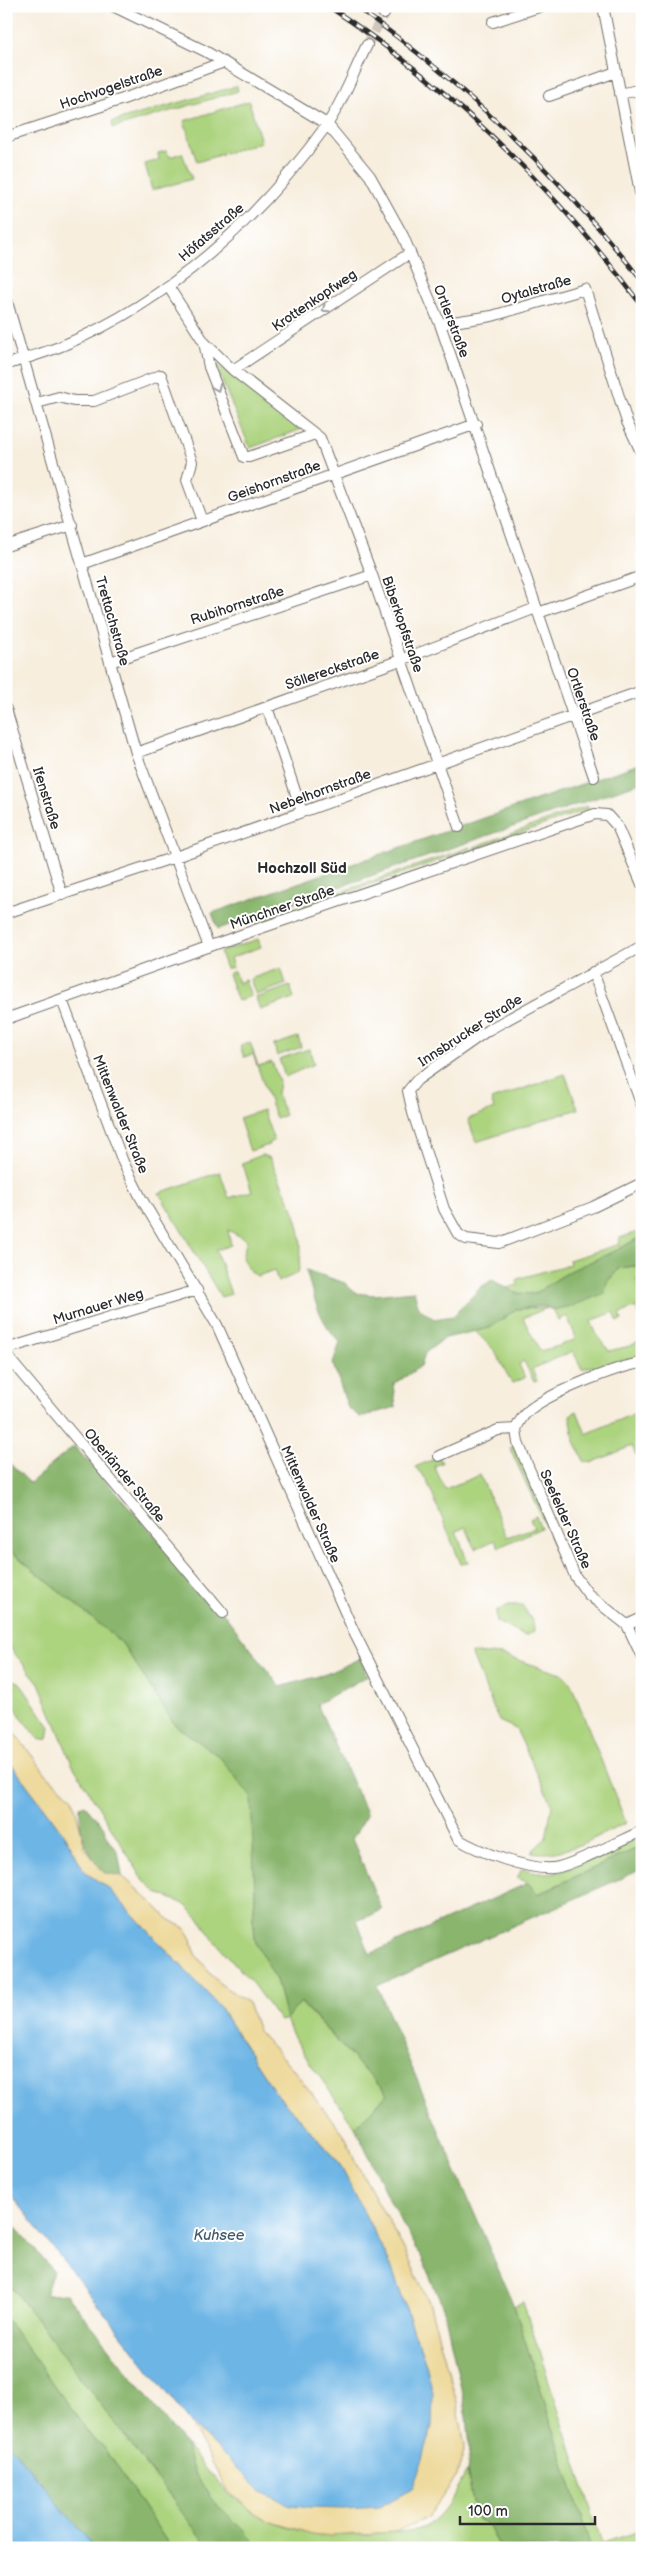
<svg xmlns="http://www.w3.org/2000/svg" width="648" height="2554" font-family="'Balsamiq Sans',sans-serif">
	<rect width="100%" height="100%" fill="#fff"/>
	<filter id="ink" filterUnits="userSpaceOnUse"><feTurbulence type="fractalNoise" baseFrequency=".02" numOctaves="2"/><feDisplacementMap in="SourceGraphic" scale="10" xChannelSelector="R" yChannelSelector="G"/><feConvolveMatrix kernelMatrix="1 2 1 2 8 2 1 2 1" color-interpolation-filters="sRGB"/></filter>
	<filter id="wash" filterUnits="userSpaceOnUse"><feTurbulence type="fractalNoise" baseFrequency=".0096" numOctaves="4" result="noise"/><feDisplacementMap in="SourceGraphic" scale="20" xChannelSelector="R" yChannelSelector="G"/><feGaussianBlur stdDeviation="1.12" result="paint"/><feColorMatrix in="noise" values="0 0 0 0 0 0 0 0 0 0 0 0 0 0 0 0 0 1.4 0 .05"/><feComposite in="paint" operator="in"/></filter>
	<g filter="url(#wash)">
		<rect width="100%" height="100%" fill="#f7eede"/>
		<path fill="#acd37e" stroke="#6c7f54" d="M 237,86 L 238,91 L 113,128 L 112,122 Z
			M 249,101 L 261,142 L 197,162 L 184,121 Z
			M 166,151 L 170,157 L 182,153 L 192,179 L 152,190 L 145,164 L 159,160 L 158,153 Z
			M 214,362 L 302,429 L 250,448 Z
			M 587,806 L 589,809 L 475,849 L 474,847 Z
			M 470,847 L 472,849 L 255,925 L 254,922 Z
			M 258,939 L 261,947 L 230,958 L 233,967 L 226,969 L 220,952 Z
			M 281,968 L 286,984 L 256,995 L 250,979 Z
			M 234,971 L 238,983 L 245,980 L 251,996 L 238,1001 L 228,974 Z
			M 290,986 L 294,998 L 260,1010 L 256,998 Z
			M 298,1037 L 301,1047 L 277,1056 L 274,1045 Z
			M 250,1042 L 258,1066 L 272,1062 L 279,1081 L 277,1094 L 285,1115 L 276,1119 L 253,1054 L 244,1057 L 240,1046 Z
			M 309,1049 L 314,1064 L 285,1077 L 279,1059 Z
			M 565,1074 L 578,1109 L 476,1142 L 468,1119 L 494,1109 L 491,1100 Z
			M 263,1110 L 274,1141 L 269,1143 L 269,1145 L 250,1151 L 239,1118 Z
			M 262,1155 L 270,1158 C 287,1200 309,1225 298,1273 L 278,1282 L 274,1270 L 258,1276 L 251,1273 L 242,1258 L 247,1240 L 228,1230 L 231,1245 L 216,1250 L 231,1294 L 221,1297 L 159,1193 L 220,1172 L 229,1198 L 252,1191 L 242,1163 Z
			M 642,1231 L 642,1236 L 619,1249 L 570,1271 L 534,1294 L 516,1293 L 507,1288 L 518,1285 L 517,1279 L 570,1264 L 569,1260 L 620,1244 L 619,1238 Z
			M 642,1265 L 642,1277 L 636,1280 L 642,1289 L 642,1321 L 636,1307 L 620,1314 L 622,1320 L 618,1322 L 614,1312 L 591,1321 L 596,1333 L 609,1351 L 630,1346 L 642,1340 L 642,1358 L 620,1361 L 594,1370 L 592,1366 L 582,1369 L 573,1351 L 532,1369 L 537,1381 L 534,1382 L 524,1361 L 519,1364 L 525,1378 L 512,1383 L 494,1350 L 475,1331 L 490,1328 L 516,1309 L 547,1308 L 523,1318 L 540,1351 L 559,1346 L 574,1340 L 575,1335 L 567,1316 L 558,1320 L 553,1310 C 578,1305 605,1289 619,1268 Z
			M 577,1411 L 586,1434 L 633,1414 L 642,1418 L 642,1453 L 636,1455 L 632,1446 L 591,1463 L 584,1461 L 574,1439 L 570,1415 Z
			M 513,1446 L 548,1525 L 546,1527 L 510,1448 Z
			M 439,1457 L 442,1463 L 434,1466 L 445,1489 L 480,1475 L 507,1537 L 534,1528 L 530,1519 L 536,1516 L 541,1528 L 499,1547 L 495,1540 L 475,1549 L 466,1527 L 456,1531 L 468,1563 L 461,1564 L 426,1479 L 415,1467 Z
			M 552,1534 L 575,1585 L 596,1605 L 594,1608 L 572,1587 L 549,1535 Z
			M 6,1547 L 122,1643 L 175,1725 L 219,1756 L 252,1797 L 255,1894 L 253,1920 L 256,1944 L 276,1979 L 286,2018 L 300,2002 L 387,2094 L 355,2127 L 308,2060 L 291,2032 L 286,2019 L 280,2021 L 252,1983 L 213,1939 L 199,1918 L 184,1904 L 157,1893 L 144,1881 L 72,1764 L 39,1683 L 6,1643 Z
			M 509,1605 L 522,1605 L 533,1622 L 534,1631 L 525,1636 L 497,1622 L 496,1611 Z
			M 471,1653 L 502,1655 L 564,1675 L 571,1684 L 626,1823 C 597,1836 564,1858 531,1852 L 546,1838 L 552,1805 L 516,1729 L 499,1721 Z
			M 12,1680 L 19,1682 L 50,1727 L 48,1739 L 39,1740 C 26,1723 6,1703 12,1680 Z
			M 642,1837 L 642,1846 L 537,1894 L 528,1883 L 517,1878 L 522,1869 L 543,1873 L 559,1872 Z
			M 6,2279 L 209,2548 L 171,2548 L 104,2447 L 93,2439 L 6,2319 Z
			M 523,2302 L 602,2543 L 642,2530 L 642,2541 L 623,2548 L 591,2548 L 514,2306 Z
			M 184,2444 C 204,2466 224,2492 249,2509 C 289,2537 338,2537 385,2533 C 396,2532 416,2532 426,2526 C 445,2515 457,2490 467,2471 L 476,2517 L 489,2526 L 501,2548 L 261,2548 L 210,2497 L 195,2475 Z"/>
		<path fill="#89b56d" stroke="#5a704c" d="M 642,763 L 642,782 L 218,929 L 212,913 Z
			M 642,1236 L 642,1265 L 619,1268 L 607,1282 L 605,1293 L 572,1306 L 553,1310 L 543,1306 L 516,1309 L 490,1328 L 445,1338 L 425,1353 L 421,1366 L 393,1385 L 396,1407 L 360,1417 L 348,1408 L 333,1364 L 340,1342 C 320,1323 313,1296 306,1270 L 345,1283 L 355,1293 L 374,1295 L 414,1291 L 419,1308 L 434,1319 L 453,1316 L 481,1287 L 492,1280 L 516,1293 L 534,1294 L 570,1271 L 619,1249 Z
			M 74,1446 L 211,1597 L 280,1687 L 326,1674 L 361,1658 L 367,1676 L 317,1704 L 367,1815 L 352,1839 L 382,1910 L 357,1921 L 370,1954 L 528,1883 L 538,1894 L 642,1846 L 642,1869 L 377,1986 L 514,2306 L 591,2548 L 501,2548 L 489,2526 L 476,2517 L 467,2471 L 470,2448 L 467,2416 L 444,2310 L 421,2256 L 387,2196 L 355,2127 L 387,2094 L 301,2002 L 286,2019 L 276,1979 L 256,1944 L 253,1920 L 255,1894 L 251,1797 L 219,1756 L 175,1725 L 122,1643 L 6,1547 L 6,1460 L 30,1483 Z
			M 85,1805 L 104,1827 L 109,1841 L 118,1851 L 122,1876 L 104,1874 C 87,1851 79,1837 80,1807 Z
			M 6,2216 L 53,2271 L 45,2295 L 66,2294 L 184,2444 L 195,2475 L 210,2497 L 261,2548 L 209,2548 L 6,2279 Z
			M 6,2319 L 93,2439 L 104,2447 L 171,2548 L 95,2548 L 6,2441 Z"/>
		<path fill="#eeda9e" stroke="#8c8264" d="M 6,1722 L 47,1775 L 73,1798 L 85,1848 L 104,1873 L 122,1876 L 153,1903 L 167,1918 L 186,1929 L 192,1939 L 195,1954 L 219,1983 L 248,2003 L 258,2031 L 292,2068 L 346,2138 L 354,2159 L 405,2251 L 429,2302 L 457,2403 L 465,2446 L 457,2476 L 428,2517 L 395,2532 L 331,2536 L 312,2534 L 269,2521 L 247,2508 L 225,2487 L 191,2423 L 260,2490 L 427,2368 L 391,2266 L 338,2161 L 275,2092 L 218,2005 L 109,1889 L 85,1872 L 65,1836 L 6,1757 Z"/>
		<path fill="#6db5e5" stroke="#4c7088" d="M 6,1757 L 65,1836 L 85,1872 L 109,1889 L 218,2005 L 275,2092 L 338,2161 L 391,2266 L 427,2368 L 433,2393 L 432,2427 L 423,2460 L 412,2489 L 379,2507 L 344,2509 L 307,2508 L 287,2504 L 260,2490 L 191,2423 L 6,2188 Z
			M 6,2441 L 95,2548 L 6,2548 Z"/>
	</g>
	<g filter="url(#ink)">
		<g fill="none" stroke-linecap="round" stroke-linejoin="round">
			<path stroke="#cec7ba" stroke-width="10" stroke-dasharray="10 5" stroke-linecap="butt" d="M 367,45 L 384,14"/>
			<defs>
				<path id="minor" d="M 113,6 L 205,51 L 327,124 L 370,176 L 403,236 L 440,324 L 594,777
					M 603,6 L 642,202
					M 384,14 L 386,6
					M 493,22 L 542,6
					M 620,94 L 642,89
					M 549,96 L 616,72
					M 6,137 L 123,99 L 224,62
					M 168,286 L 204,342 L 233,370 L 320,438 L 372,575 L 459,827
					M 6,298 L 136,753 L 209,947
					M 440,324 L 492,316 L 585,289 L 627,422 L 642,454
					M 204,342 L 209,367 L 244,457 L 249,457 L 315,434
					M 6,365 C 25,358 45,353 64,345 C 169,301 260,218 326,126 C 343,102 354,71 367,45
					M 233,370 L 410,253
					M 37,403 L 59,397 L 74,401 L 94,401 L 161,375 L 192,462 L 187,480 L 202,521
					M 6,546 L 72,525
					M 82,564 L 476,424
					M 538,613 L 642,576
					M 110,662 L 372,575
					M 267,707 L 302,812
					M 6,709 L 62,895
					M 136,753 L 401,660 L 536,608
					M 6,913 L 184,854 L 642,691
					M 642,946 L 488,1030 L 417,1080 L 408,1091 L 413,1113 L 444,1209 L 458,1234 L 466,1239 L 499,1243 L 593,1207 L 642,1183
					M 593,972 L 642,1106
					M 62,1000 L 123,1162 L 141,1198 L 217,1325 L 354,1632 L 458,1839 C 479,1852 528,1870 553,1868 C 570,1867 623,1839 642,1831
					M 6,1019 L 258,929 L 595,814 L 607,815 L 617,826 L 642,884
					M 6,1349 L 197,1290
					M 6,1355 L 223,1613
					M 642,1363 C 617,1366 545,1395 527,1412 C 522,1417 519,1422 516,1429 L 518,1443 L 575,1576 L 588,1594 L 627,1625 L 642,1657
					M 439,1456 L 498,1430 L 516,1429
					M 627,1625 L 642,1618"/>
			</defs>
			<use href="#minor" stroke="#726f6a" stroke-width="12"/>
			<use href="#minor" stroke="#fff" stroke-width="10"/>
			<defs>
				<path id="rail" d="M 328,6 C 450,86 555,189 642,306
					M 355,6 C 464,83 560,176 642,281"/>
			</defs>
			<use href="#rail" stroke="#2b2b2b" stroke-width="4.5"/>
			<use href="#rail" stroke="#fff" stroke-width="2.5" stroke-dasharray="8" stroke-linecap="butt"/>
		</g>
		<defs><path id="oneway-chevron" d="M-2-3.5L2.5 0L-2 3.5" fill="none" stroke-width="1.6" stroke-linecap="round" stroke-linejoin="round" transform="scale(1.25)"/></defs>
		<g stroke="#a0a0a0">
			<use href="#oneway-chevron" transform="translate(325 309) rotate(146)"/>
			<use href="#oneway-chevron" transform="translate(217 388) rotate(68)"/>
		</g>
	</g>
	<g text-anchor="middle" stroke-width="4" stroke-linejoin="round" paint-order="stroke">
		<g font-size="14" fill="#2b2b2b" stroke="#fff">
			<text transform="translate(111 87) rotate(-19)" y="5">Hochvogelstraße</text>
			<text transform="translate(211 232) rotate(-41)" y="5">Höfatsstraße</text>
			<text transform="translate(536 289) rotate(-16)" y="5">Oytalstraße</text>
			<text transform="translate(314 300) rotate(-34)" y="5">Krottenkopfweg</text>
			<text transform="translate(452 321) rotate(69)" y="5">Ortlerstraße</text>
			<text transform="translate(274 481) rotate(-20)" y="5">Geishornstraße</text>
			<text transform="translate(237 605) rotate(-18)" y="5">Rubihornstraße</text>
			<text transform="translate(113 621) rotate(74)" y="5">Trettachstraße</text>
			<text transform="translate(403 624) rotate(71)" y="5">Biberkopfstraße</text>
			<text transform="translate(332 669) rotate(-19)" y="5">Söllereckstraße</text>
			<text transform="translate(584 704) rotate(71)" y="5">Ortlerstraße</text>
			<text transform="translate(320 791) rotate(-20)" y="5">Nebelhornstraße</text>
			<text transform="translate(47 798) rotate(73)" y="5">Ifenstraße</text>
			<text transform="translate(282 907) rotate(-19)" y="5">Münchner Straße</text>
			<text transform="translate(470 1030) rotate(-33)" y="5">Innsbrucker Straße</text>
			<text transform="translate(121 1114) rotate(68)" y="5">Mittenwalder Straße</text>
			<text transform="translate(98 1306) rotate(-17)" y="5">Murnauer Weg</text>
			<text transform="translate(125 1475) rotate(50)" y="5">Oberländer Straße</text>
			<text transform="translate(311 1504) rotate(66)" y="5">Mittenwalder Straße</text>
			<text transform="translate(566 1519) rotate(66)" y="5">Seefelder Straße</text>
		</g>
		<g font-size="15" font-weight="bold" fill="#2b2b2b" stroke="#fff">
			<text x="302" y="873">Hochzoll Süd</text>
		</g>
		<g font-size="15" font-style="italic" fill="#425b6c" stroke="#fff">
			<text x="219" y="2240">Kuhsee</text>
		</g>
	</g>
	<rect width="648" height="2554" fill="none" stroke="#fff" stroke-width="25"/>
	<path d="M460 2516v8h135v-8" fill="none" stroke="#2b2b2b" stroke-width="2.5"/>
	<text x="468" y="2516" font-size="15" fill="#2b2b2b" stroke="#ffffff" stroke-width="4" paint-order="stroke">100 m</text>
</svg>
